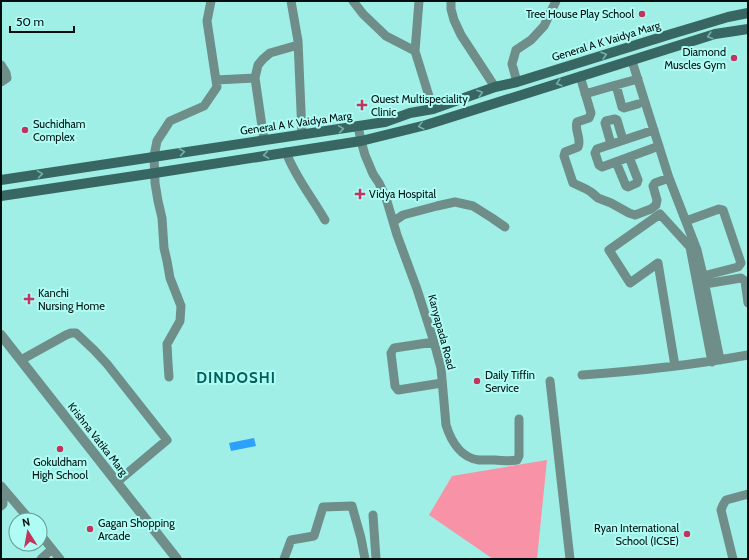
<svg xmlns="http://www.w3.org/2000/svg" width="749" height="560" font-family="Cabin,sans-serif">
	<rect width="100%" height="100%" fill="#a0efe7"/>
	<path fill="#f892a6" d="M 547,460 L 537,559 L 493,559 L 429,515 L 452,476 Z"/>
	<path fill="#2ba0fd" d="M 254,438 L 256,446 L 231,451 L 229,443 Z"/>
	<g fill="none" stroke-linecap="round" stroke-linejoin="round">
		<path stroke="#6f8e8a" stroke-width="9" d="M 291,1 L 298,41 L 302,134
			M 353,1 L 363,14 L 386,36 L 415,51
			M 419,1 L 415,51 L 433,109
			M 451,1 L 451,9 L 454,20 L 461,35 L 495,87
			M 632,61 L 669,178 L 697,250 L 702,271 L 720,360
			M 1,65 L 6,73 L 7,78 L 1,82
			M 580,76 L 591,113 L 589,118 L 577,122 C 574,130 582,139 578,147 L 565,152 L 564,156 L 573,183 L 586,189 L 591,192 L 598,198 L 611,203 L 629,213 L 635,215 L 651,209 L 656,205 L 657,200 L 653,186 L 655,183 L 669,178
			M 216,80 L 255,78
			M 517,82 L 512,64 L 516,50 L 531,40 L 544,26 L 556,1
			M 616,85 L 638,79
			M 585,94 L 616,85 L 622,107 L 624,108 L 638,104
			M 358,126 L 361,141 L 365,155 L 373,174 L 379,183 L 386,198 L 397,235 L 417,289 L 434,342 L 441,368 L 446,425 C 451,441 461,458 479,460 C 484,460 490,460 495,460 C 503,461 510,461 517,460 L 519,456 L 519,419
			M 654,130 L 597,149 L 595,153 L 599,165 L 602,167 L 659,146
			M 264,140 L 255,78 L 258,65 L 263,59 L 270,53 L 298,45
			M 611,144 L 605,123 L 606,121 L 615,119 L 617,120 L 623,140
			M 286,152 C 295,177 312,197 325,220
			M 616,162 L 626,186 L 628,187 L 637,183 L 638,180 L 629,157
			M 686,221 L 719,209 L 723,210 L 741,263 L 738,267 L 703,276
			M 393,222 L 403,215 L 437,206 L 455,202 L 473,206 L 492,218 L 505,227
			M 705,284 L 741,278 L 745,281 L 748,303
			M 434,342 L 394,348 L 391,353 L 395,386 L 398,390 L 442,383
			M 21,360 L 66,335 L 71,333 L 76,333 L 94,350 L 107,364 L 167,440 L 117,482
			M 675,366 L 658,263 L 630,283 L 609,250 L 660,214 L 690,247 L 712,362
			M 582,375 C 638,371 693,365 748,355
			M 169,377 L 168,363 L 167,344 L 180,321 L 181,306 L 170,278 L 167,261 L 164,248 L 162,218 L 158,201 L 155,183 L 154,156 L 157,141 L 170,121 L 204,106 L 217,87 L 207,21 L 211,1
			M 550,381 L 570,559
			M 1,486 L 30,520
			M 1,498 L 3,501 L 3,504 L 1,506
			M 373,515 L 376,559
			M 40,534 L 60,559
			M 41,559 L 52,549
			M 284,559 L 291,540 L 314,536 L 323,507 L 352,506 L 361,538 L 365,559
			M 733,559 L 721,510 L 723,505 L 726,500 L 748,494"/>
		<path stroke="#6f8e8a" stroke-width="10" d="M 1,335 L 177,559"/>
		<path stroke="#386763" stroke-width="10" d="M 1,180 L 385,122 L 410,113 L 433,109 L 495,87 L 517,82 L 668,35 L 728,17 L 748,13
			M 1,196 L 155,173 L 361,141 L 426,125 L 715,34 L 748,29"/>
	</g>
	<defs><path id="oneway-chevron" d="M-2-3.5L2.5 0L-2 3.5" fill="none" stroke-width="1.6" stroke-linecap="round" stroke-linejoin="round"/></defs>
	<g stroke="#73b2ac">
		<use href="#oneway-chevron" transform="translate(710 36) rotate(163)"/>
		<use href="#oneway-chevron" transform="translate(604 55) rotate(-17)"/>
		<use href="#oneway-chevron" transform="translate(559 83) rotate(162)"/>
		<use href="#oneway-chevron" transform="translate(480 93) rotate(-19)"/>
		<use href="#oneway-chevron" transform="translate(421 126) rotate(166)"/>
		<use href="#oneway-chevron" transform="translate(341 129) rotate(-8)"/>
		<use href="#oneway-chevron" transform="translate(182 152) rotate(-8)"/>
		<use href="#oneway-chevron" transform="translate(266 155) rotate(171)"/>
		<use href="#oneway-chevron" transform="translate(40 174) rotate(-9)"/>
	</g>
	<g fill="#c2345e" stroke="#aefcf4" stroke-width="1.5">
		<circle cx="642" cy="14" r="4"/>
		<circle cx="734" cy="58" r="4"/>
		<path d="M360 99h4v4h4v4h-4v4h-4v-4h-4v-4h4z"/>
		<circle cx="25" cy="130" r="4"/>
		<path d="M358 188h4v4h4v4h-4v4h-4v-4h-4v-4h4z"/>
		<path d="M27 293h4v4h4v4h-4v4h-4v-4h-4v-4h4z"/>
		<circle cx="477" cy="381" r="4"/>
		<circle cx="60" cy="449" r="4"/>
		<circle cx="90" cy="529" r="4"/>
		<circle cx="687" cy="534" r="4"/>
	</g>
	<g text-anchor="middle" stroke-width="4" stroke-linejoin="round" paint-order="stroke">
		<g font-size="11" fill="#000f0e" stroke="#aefcf4" text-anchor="start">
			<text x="634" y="18" text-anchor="end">Tree House Play School</text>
			<text x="726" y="56" text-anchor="end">Diamond<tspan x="726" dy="13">Muscles Gym</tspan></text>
			<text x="371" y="103">Quest Multispeciality<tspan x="371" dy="13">Clinic</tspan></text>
			<text x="33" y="128">Suchidham<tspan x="33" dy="13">Complex</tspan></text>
			<text x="369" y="198">Vidya Hospital</text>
			<text x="38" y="297">Kanchi<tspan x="38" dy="13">Nursing Home</tspan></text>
			<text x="485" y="379">Daily Tiffin<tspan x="485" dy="13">Service</tspan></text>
			<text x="60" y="466" text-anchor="middle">Gokuldham<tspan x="60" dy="13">High School</tspan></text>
			<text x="98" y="527">Gagan Shopping<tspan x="98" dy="13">Arcade</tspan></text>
			<text x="679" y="532" text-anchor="end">Ryan International<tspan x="679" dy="13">School (ICSE)</tspan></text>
		</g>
		<g font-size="11" fill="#000f0e" stroke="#aefcf4">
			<text transform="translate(606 41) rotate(-17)" y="4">General A K Vaidya Marg</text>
			<text transform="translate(296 123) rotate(-8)" y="4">General A K Vaidya Marg</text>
			<text transform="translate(442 332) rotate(75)" y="4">Kanyapada Road</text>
			<text transform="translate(98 439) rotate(52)" y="4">Krishna Vatika Marg</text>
		</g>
		<g font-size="15" font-weight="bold" letter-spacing="1" fill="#00615c" stroke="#aefcf4">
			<text x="236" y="383">DINDOSHI</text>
		</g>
	</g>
	<rect width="749" height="560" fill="none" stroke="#000f0e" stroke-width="4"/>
	<g transform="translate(28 532) rotate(349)"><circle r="19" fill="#aefcf4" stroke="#689d98"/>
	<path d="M0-3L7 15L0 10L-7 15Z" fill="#c2345e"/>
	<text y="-6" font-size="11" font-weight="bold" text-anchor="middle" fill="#000f0e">N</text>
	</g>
	<path d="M10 26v6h64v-6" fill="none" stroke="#000f0e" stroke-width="2"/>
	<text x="16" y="26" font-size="12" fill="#000f0e" stroke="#aefcf4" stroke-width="3" paint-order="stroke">50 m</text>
</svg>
